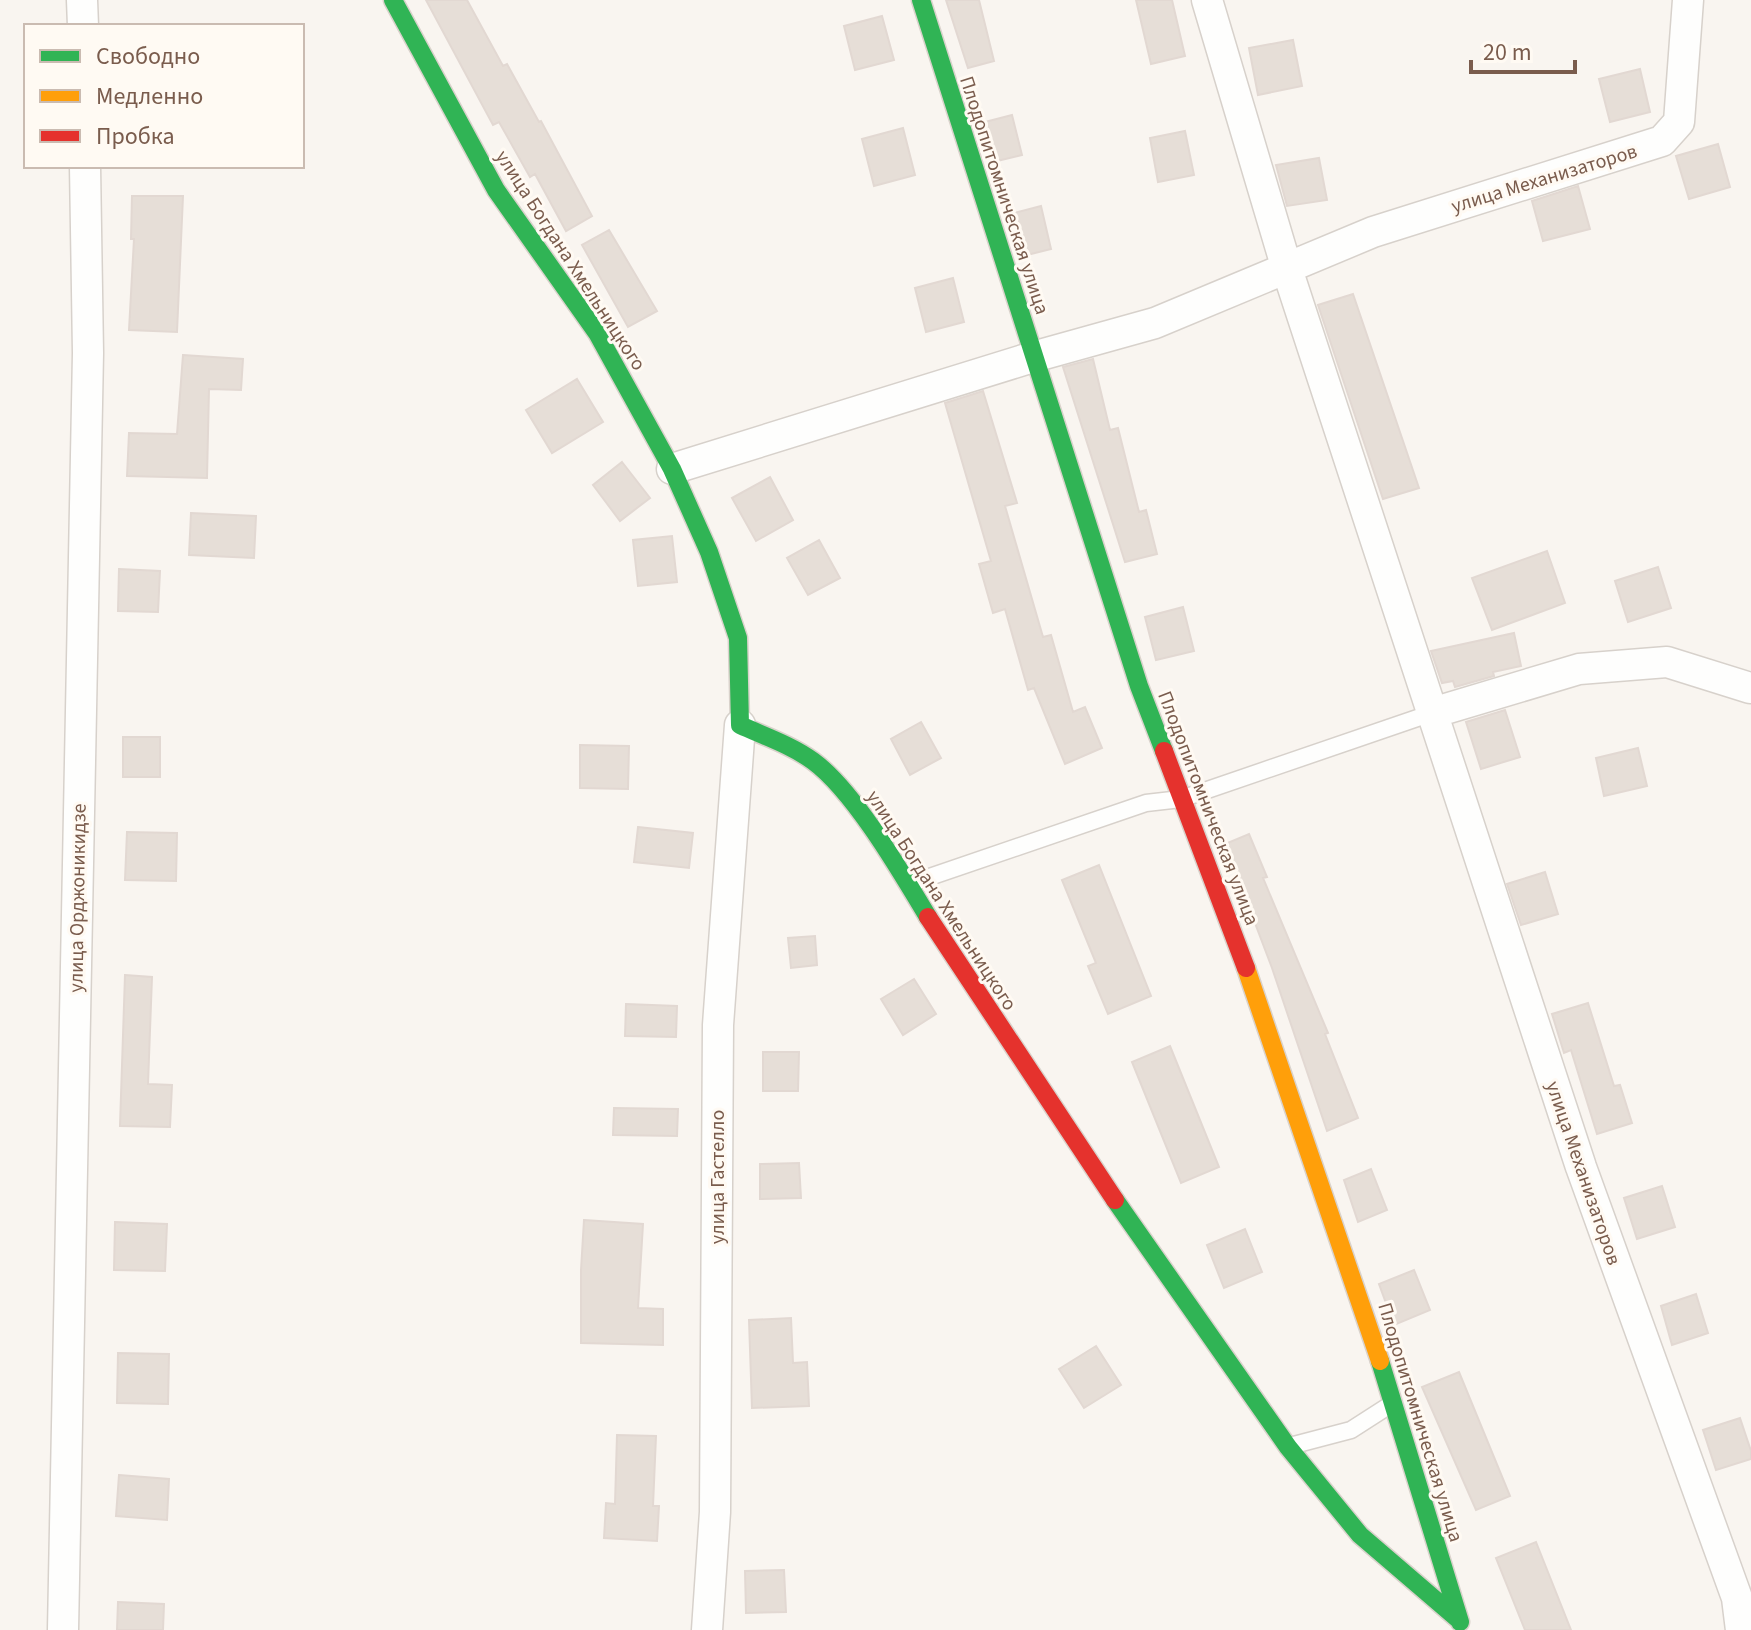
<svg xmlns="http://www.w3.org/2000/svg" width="1751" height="1630" font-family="'Source Sans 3',sans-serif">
	<rect width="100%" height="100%" fill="#f9f5f0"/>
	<path fill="#e6ded7" stroke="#e2d8d2" stroke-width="2" d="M 426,0 L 467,0 L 503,66 L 507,64 L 539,122 L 541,121 L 592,216 L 566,231 L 535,174 L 530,177 L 499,122 L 493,125 Z
		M 946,0 L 979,0 L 994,61 L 968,68 Z
		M 1136,0 L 1172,0 L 1185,56 L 1151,64 Z
		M 882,16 L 894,60 L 855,70 L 844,26 Z
		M 1293,40 L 1302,86 L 1258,95 L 1249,48 Z
		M 1640,69 L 1650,112 L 1610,122 L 1599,79 Z
		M 1012,115 L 1022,155 L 997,161 L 985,122 Z
		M 903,128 L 915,175 L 874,186 L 862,139 Z
		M 1185,131 L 1194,175 L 1158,182 L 1150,138 Z
		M 1718,144 L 1730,187 L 1689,199 L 1676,156 Z
		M 1319,158 L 1327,200 L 1287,206 L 1276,165 Z
		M 1578,186 L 1590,229 L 1543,241 L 1532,201 Z
		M 132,196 L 183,196 L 177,332 L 129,330 L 134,239 L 131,239 Z
		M 1041,206 L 1051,249 L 1027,255 L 1014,213 Z
		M 609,230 L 657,311 L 628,327 L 582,245 Z
		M 953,278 L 964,322 L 926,332 L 915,288 Z
		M 1353,294 L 1419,488 L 1383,499 L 1318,305 Z
		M 183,355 L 243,359 L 241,390 L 209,389 L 207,478 L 127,476 L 129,433 L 177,434 Z
		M 1093,359 L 1110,430 L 1118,428 L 1139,512 L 1146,510 L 1157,554 L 1125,562 L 1063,367 Z
		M 577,379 L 603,422 L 552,453 L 526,410 Z
		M 983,391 L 1017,503 L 1005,506 L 1043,637 L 1051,635 L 1073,712 L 1085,707 L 1102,748 L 1065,764 L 1034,688 L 1028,690 L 1005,609 L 993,613 L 979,564 L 991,561 L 945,403 Z
		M 622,462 L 650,498 L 620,521 L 593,485 Z
		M 770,477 L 793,520 L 756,541 L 732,498 Z
		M 191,513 L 256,516 L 254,558 L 189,555 Z
		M 672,536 L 677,582 L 638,586 L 633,540 Z
		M 819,540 L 840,578 L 808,595 L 787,558 Z
		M 1547,551 L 1565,603 L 1492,630 L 1472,578 Z
		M 1658,567 L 1671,608 L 1628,622 L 1615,581 Z
		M 119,569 L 160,571 L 158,612 L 118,611 Z
		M 1183,607 L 1194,651 L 1156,660 L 1145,617 Z
		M 1514,633 L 1521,666 L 1493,672 L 1494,676 L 1455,687 L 1453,681 L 1442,683 L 1431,651 Z
		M 1505,710 L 1520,757 L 1481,769 L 1466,722 Z
		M 921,722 L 941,758 L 910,775 L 891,739 Z
		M 123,737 L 160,737 L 160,777 L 123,777 Z
		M 580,745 L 629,746 L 628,789 L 580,788 Z
		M 1638,748 L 1647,786 L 1604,796 L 1596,758 Z
		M 638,827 L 693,833 L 689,868 L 634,862 Z
		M 127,832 L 177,833 L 176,881 L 125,880 Z
		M 1249,834 L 1267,877 L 1263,878 L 1328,1033 L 1325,1034 L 1358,1118 L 1327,1131 L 1272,968 L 1225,844 Z
		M 1099,865 L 1151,996 L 1108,1014 L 1088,966 L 1096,963 L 1062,880 Z
		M 1545,872 L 1558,914 L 1521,925 L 1507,884 Z
		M 815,936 L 817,965 L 791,968 L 788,938 Z
		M 125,975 L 152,977 L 148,1084 L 172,1085 L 170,1127 L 120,1126 Z
		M 914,979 L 936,1014 L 903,1035 L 881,999 Z
		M 1588,1003 L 1614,1086 L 1620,1085 L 1632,1123 L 1597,1134 L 1571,1050 L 1564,1053 L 1552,1014 Z
		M 626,1004 L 677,1006 L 676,1037 L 625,1036 Z
		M 1170,1046 L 1219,1167 L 1181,1183 L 1132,1062 Z
		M 763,1052 L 799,1052 L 798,1091 L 763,1091 Z
		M 614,1108 L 678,1109 L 677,1136 L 613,1135 Z
		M 799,1163 L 801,1198 L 760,1199 L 760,1164 Z
		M 1371,1169 L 1387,1210 L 1358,1222 L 1344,1180 Z
		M 1662,1186 L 1675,1227 L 1637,1239 L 1624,1198 Z
		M 584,1220 L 643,1224 L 638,1308 L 663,1309 L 663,1345 L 581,1343 L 581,1270 Z
		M 115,1222 L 167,1224 L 165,1271 L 114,1270 Z
		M 1245,1229 L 1262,1272 L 1224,1288 L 1207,1245 Z
		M 1414,1270 L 1430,1310 L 1394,1325 L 1379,1284 Z
		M 1696,1294 L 1708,1333 L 1672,1345 L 1661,1306 Z
		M 791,1318 L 793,1363 L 807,1362 L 809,1406 L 752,1408 L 749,1320 Z
		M 1096,1346 L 1121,1385 L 1084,1408 L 1059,1369 Z
		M 118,1353 L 169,1354 L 168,1404 L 117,1403 Z
		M 1459,1372 L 1510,1496 L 1476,1510 L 1422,1387 Z
		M 1740,1418 L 1751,1451 L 1751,1459 L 1716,1470 L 1703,1430 Z
		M 617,1435 L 656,1436 L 653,1506 L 659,1506 L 657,1541 L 604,1538 L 606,1503 L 615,1504 Z
		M 119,1475 L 169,1479 L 167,1520 L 116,1516 Z
		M 1536,1542 L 1571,1630 L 1525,1630 L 1496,1558 Z
		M 784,1570 L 786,1612 L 746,1613 L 745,1571 Z
		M 118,1602 L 164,1604 L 163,1630 L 117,1630 Z"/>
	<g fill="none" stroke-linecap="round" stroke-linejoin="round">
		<defs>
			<path id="lane" d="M 909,884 L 1146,803 L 1181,799 L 1432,713
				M 1290,1446 L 1351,1430 L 1393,1403"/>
			<path id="street" d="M 82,0 L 83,26
				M 1207,0 L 1287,269 L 1581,1167 L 1737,1598 L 1741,1630
				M 672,469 L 1033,357 L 1155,323 L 1373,232 L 1662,141 L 1679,122 L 1688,0
				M 1432,713 L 1579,669 L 1667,662 L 1750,688
				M 63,1630 L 88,353 L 85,166
				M 707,1630 L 715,1512 L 718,1025 L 740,725"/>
			<path id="fast" d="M 393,0 L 496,190 L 597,333 L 672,469 L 709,552 L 738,638 L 740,725 C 764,736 791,745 813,761 C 854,791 901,872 928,917
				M 921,0 L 1139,686 L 1164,751
				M 1115,1200 L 1288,1447 L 1360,1535 L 1459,1620
				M 1380,1361 L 1460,1622"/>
			<path id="slow" d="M 1246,968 L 1380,1361"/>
			<path id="jam" d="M 1164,751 L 1246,968
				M 928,917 L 1115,1200"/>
		</defs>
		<use href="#lane" stroke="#d7d1cb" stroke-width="19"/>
		<use href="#street" stroke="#d7d1cb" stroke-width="33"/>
		<use href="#fast" stroke="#d9d2cb" stroke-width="21"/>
		<use href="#slow" stroke="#d9d2cb" stroke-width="21"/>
		<use href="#jam" stroke="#d9d2cb" stroke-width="21"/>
		<use href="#lane" stroke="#fefefd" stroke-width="16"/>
		<use href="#street" stroke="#fefefd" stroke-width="30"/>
		<use href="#fast" stroke="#30b455" stroke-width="18"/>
		<use href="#slow" stroke="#ff9f0a" stroke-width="18"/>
		<use href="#jam" stroke="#e5322d" stroke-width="18"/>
	</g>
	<g text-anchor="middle" stroke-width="6" stroke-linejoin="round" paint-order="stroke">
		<g font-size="20" fill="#7a5c4d" stroke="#fffaf3">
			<text transform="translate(1544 178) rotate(-17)" y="7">улица Механизаторов</text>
			<text transform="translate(1005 195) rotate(72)" y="7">Плодопитомническая улица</text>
			<text transform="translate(571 260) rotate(57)" y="7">улица Богдана Хмельницкого</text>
			<text transform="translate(1209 808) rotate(69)" y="7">Плодопитомническая улица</text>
			<text transform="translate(77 898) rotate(-89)" y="7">улица Орджоникидзе</text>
			<text transform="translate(942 900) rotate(57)" y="7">улица Богдана Хмельницкого</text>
			<text transform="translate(1584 1173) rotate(71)" y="7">улица Механизаторов</text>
			<text transform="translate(717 1177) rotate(-90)" y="7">улица Гастелло</text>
			<text transform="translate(1421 1422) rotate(73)" y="7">Плодопитомническая улица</text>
		</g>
	</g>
	<rect x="24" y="24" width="280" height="144" fill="#fffaf3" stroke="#cabbb1" stroke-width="2"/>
	<rect x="40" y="50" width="40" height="12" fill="#30b455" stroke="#cabbb1" stroke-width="2"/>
	<text x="96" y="64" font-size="24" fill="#7a5c4d">Свободно</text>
	<rect x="40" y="90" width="40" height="12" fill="#ff9f0a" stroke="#cabbb1" stroke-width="2"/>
	<text x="96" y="104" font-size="24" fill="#7a5c4d">Медленно</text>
	<rect x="40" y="130" width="40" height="12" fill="#e5322d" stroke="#cabbb1" stroke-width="2"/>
	<text x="96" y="144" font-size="24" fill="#7a5c4d">Пробка</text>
	<path d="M1471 60v12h104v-12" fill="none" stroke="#7a5c4d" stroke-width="4"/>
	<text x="1483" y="60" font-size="24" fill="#7a5c4d" stroke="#fffaf3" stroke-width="6" paint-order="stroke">20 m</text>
</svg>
